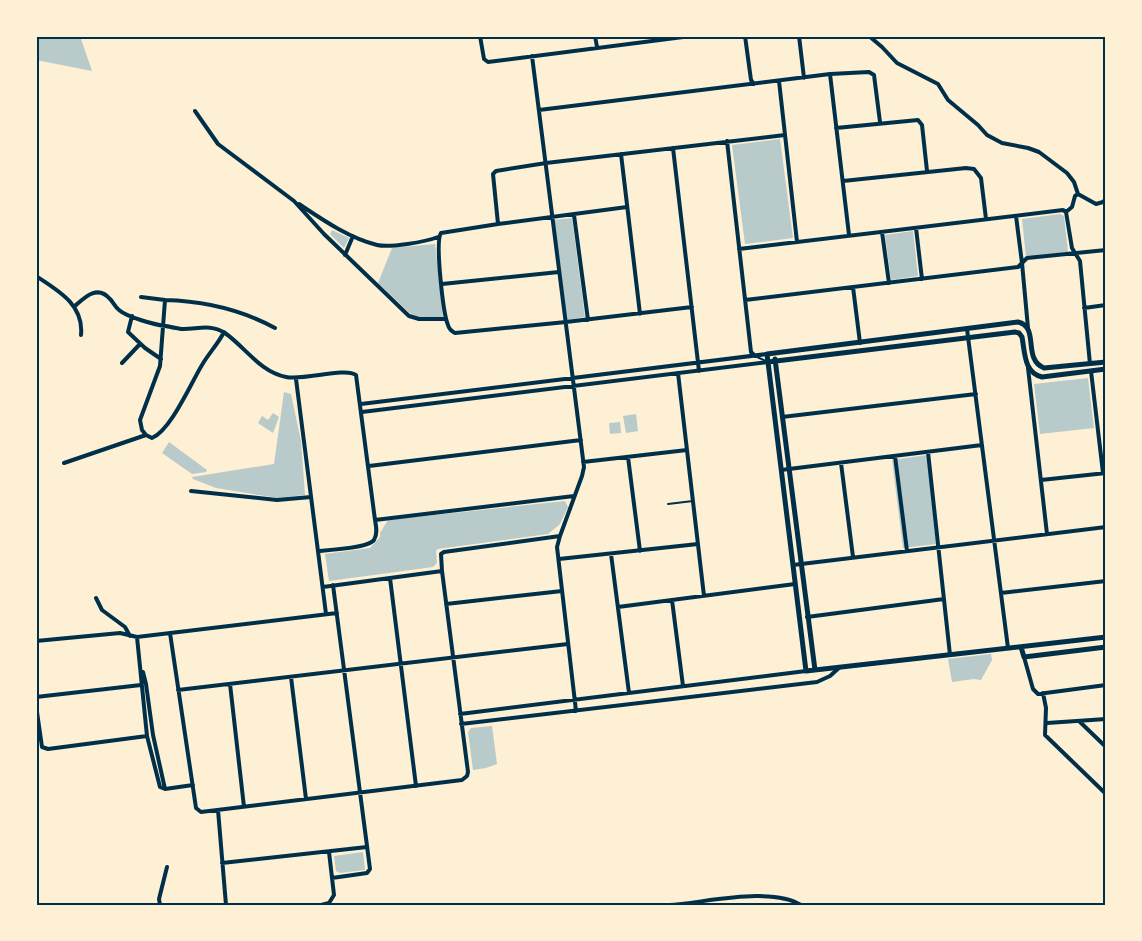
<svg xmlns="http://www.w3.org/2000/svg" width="1142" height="941" font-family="'Roboto Condensed',sans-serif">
	<rect width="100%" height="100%" fill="#fdf0d5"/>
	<path fill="#b9caca" d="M 36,36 L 80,36 L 92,71 L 36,60 Z
		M 780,139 L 793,238 L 745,244 L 732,145 Z
		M 1060,214 L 1064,216 L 1068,252 L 1026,257 L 1022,219 Z
		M 572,218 L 585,317 L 567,320 L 554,220 Z
		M 332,230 L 349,238 L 344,248 L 330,234 Z
		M 913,231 L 918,276 L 891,280 L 885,235 Z
		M 435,244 L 443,317 L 417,317 L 412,315 L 378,283 L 392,248 Z
		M 1088,378 L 1094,428 L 1040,434 L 1034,384 Z
		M 284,392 L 291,394 L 301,441 L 305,495 L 278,498 L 216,488 L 193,479 L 192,477 L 274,464 Z
		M 273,413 L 279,417 L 273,433 L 258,423 L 262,416 L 268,420 Z
		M 636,414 L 638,431 L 626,433 L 623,416 Z
		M 620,422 L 621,433 L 610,434 L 609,423 Z
		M 169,442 L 207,470 L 206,472 L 192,474 L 162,453 Z
		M 927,455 L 936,544 L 903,548 L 892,460 Z
		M 565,501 L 568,507 L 560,524 L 548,534 L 438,549 L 436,551 L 437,563 L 433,567 L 329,581 L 325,554 L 370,548 L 380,537 L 380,533 L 388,520 Z
		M 991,654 L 992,660 L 981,680 L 974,679 L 952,682 L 948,659 Z
		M 492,726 L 497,764 L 486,768 L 473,770 L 468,732 L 471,728 Z
		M 363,852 L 365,870 L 340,873 L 336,871 L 334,856 Z"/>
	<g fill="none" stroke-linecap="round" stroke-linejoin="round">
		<path stroke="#003049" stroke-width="2" d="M 757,357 L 766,361
			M 668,504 L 693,501"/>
		<path stroke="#003049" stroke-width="4" d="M 480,36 L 484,59 L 488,62 L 691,36
			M 595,36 L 597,47
			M 745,36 L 751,80 L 754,84
			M 799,36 L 804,78
			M 869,36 L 882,47 L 897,63 L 938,84 L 948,100 L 978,125 L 987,135 L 1002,143 L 1028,148 L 1039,152 L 1067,173 L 1074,182 L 1078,194
			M 532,56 L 584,467 L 582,476 L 560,536 L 557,547 L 576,711
			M 830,74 L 849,235
			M 779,81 L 797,242
			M 539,110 L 830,74 L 869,72 L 874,75 L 880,122
			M 195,111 L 218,144 L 294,201 L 324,234 L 409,316 L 419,319 L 446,319
			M 836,128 L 918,120 L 922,125 L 927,171
			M 727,141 L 751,352 L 755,356
			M 673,148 L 699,371
			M 621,154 L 640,314
			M 843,181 L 966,168 L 974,169 L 981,178 L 986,219
			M 299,204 C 323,220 349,238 377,245 C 390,248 425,242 438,237
			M 627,207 L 498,224 L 441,233 C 435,241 443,313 448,325 C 449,329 451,331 455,333 L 566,322 L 692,307
			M 1066,212 L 1072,207 L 1075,196 L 1078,194 L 1096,204 L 1103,202 L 1106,199
			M 574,215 L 588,320
			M 1016,216 L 1022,263 L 1028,328
			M 498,224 L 493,174 L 496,171 L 546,163 L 785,135
			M 916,228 L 922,279
			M 882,232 L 889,283
			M 739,249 L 1063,210 L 1066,212 L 1072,248 L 1080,261 L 1090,364
			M 345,255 L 353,236
			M 36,276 C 59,291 84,305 81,335
			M 442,284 L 559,272
			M 853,287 L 860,343
			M 141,297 L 165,300
			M 745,300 L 1018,267 L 1027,258 L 1106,250
			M 75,306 C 84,298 97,284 110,299 C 113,302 115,307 119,310 C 127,317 155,325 166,326 C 170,327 176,328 181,329 C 196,330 209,323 225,333 C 245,347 260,372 286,377 C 303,381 345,367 356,375 L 375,520 C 376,526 378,534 374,540 C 368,548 330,550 318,551
			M 1084,308 L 1106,305
			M 132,316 L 128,332 L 145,348 L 161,359
			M 967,329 L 1008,648
			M 122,363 L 140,344
			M 1028,368 L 1047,534
			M 1091,371 L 1103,473
			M 678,373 L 704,596
			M 296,379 L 326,614
			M 361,404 L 767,354
			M 362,412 L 768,362
			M 782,417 L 976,394
			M 146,435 L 142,430 L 140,420 L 160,366 L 165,300 C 205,301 240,309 275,328
			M 928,452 L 950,655
			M 895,456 L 907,551
			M 628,457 L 640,551
			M 583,462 L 687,450
			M 64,463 L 146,435 L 152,438 C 171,430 191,383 202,365 C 209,353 218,344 224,332
			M 841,463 L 853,557
			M 369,466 L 581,440
			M 781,470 L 982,445
			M 1041,480 L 1106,473
			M 191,491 L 277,500 L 311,497
			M 375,520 L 574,496
			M 611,554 L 629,693
			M 559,559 L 698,544
			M 793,565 L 1106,527
			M 390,578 L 416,786
			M 323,587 L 442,571
			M 1001,593 L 1106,581
			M 96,598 L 102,610 L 125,627 L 130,636
			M 672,600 L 683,686
			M 446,604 L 562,591
			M 618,607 L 795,584
			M 807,617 L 944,599
			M 170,633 L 196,808 L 201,812 L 462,780 L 467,776 L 468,772 L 442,571 L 441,554 L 444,552 L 560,536
			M 137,637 L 147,736 L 160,787 L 165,789 L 193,785
			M 36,641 L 120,633 L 137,637 L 337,613
			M 1024,657 L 1033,689 L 1038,694 L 1106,685
			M 143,672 L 146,684 L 153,735 L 165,789
			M 291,677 L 306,799
			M 230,684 L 244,807
			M 178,690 L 568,644
			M 1043,693 L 1046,708 L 1045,735 L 1106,794
			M 36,697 L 141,685
			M 36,705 L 42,747 L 48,749 L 147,736
			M 460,714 L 806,671
			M 1080,722 L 1106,747
			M 1047,723 L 1106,719
			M 461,724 L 817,682 L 830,676 L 840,667
			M 218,810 L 226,905
			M 222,863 L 367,847
			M 332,878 L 367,873 L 370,869 L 333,585
			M 160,905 L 159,899 L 167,867
			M 321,905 L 329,903 L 334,895 L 329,852
			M 669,905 C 704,903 771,886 801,905"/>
		<path stroke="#003049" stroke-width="5" d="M 775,359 L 815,670
			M 768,362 L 1015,332 L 1019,333 L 1022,337 C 1025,353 1024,373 1042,377 L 1106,369
			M 1106,362 L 1044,368 C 1022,359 1040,327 1018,322 L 767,354 L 806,671 L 1106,637
			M 1021,647 L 1024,657 L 1106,647"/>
	</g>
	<rect width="1142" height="941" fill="none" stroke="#fdf0d5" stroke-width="75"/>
	<rect x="38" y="38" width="1066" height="866" fill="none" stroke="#003049" stroke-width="2"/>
</svg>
